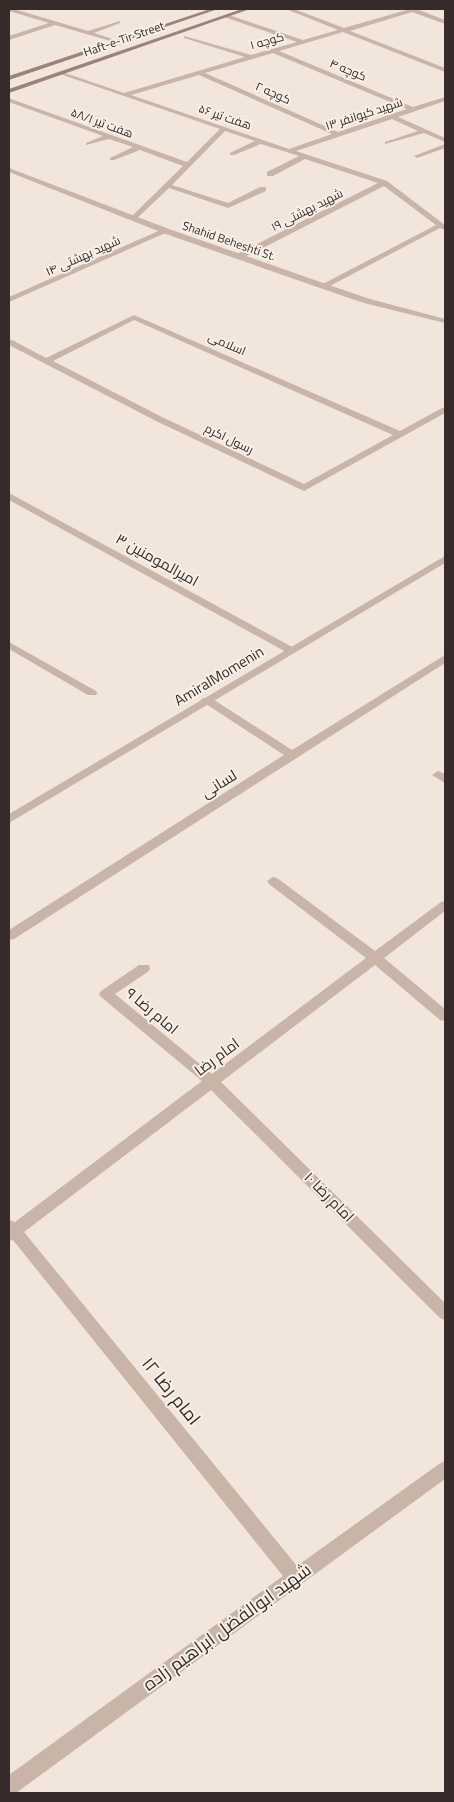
<svg xmlns="http://www.w3.org/2000/svg" width="454" height="1802" font-family="'Titillium Web',Cairo,sans-serif">
	<rect width="100%" height="100%" fill="#f1e5dc"/>
	<g fill="none" stroke-linecap="round" stroke-linejoin="round">
		<path fill="#c9b4a8" fill-rule="evenodd" d="M 9,9 L 14,9 L 88,31 L 120,21 L 120,23 L 94,33 L 119,41 L 114,42 L 55,25 L 9,40 L 9,36 L 49,23 L 9,11 Z
			M 286,9 L 294,9 L 344,28 L 410,9 L 420,9 L 419,10 L 445,20 L 445,24 L 412,12 L 350,31 L 445,68 L 445,72 L 343,32 L 279,51 L 413,107 L 445,97 L 445,101 L 398,117 L 445,138 L 445,142 L 424,133 L 385,144 L 385,142 L 418,131 L 392,119 L 296,151 L 387,181 L 445,225 L 445,230 L 440,228 L 326,288 L 319,286 L 436,225 L 384,186 L 243,258 L 237,258 L 237,254 L 378,183 L 305,159 L 273,176 L 267,176 L 267,172 L 299,156 L 261,144 L 234,155 L 230,155 L 230,153 L 255,141 L 225,131 L 172,185 L 228,203 L 260,187 L 266,187 L 266,191 L 228,208 L 169,188 L 134,221 L 130,219 L 131,217 L 183,166 L 140,150 L 114,160 L 110,160 L 110,158 L 133,147 L 109,139 L 86,145 L 86,143 L 103,136 L 9,102 L 9,98 L 11,99 L 187,162 L 220,129 L 57,73 L 62,72 L 124,93 L 245,57 L 184,38 L 184,36 L 251,55 L 297,42 L 224,17 L 226,14 L 303,40 L 338,30 ZM 273,53 L 407,109 L 338,132 L 205,73 ZM 199,75 L 332,134 L 289,149 L 131,95 Z
			M 445,144 L 445,148 L 417,158 L 414,156 Z
			M 163,229 L 170,231 L 9,302 L 9,297 Z
			M 134,315 L 400,431 L 442,408 L 445,407 L 445,413 L 304,491 L 156,421 L 9,345 L 9,340 L 12,340 L 46,358 ZM 134,320 L 393,435 L 304,484 L 162,417 L 53,361 Z
			M 9,493 L 296,649 L 297,651 L 292,654 L 288,653 L 9,500 Z
			M 9,642 L 96,691 L 97,693 L 96,695 L 88,695 L 9,649 Z
			M 445,655 L 445,663 L 14,939 L 9,940 L 9,930 L 284,755 L 203,702 L 201,700 L 203,698 L 211,698 L 292,750 Z
			M 438,771 L 445,774 L 445,783 L 432,775 Z
			M 273,877 L 277,878 L 375,951 L 441,902 L 445,901 L 445,911 L 384,958 L 445,1009 L 445,1021 L 440,1020 L 375,965 L 221,1082 L 445,1303 L 445,1320 L 440,1318 L 211,1090 L 24,1232 L 297,1566 L 439,1464 L 445,1461 L 445,1479 L 16,1793 L 9,1793 L 9,1775 L 283,1576 L 13,1240 L 9,1241 L 9,1220 L 15,1222 L 202,1081 L 101,997 L 99,994 L 101,991 L 139,965 L 149,965 L 150,968 L 149,971 L 115,994 L 212,1074 L 366,958 L 269,884 L 267,881 Z"/>
		<path fill="#c9b4a8" fill-rule="evenodd" d="M 9,168 L 169,229 L 326,284 L 370,299 L 445,319 L 445,323 L 364,303 L 320,288 L 163,233 L 9,172 Z
			M 445,556 L 445,563 L 9,823 L 9,814 Z"/>
		<path fill="#9c8379" fill-rule="evenodd" d="M 210,9 L 218,9 L 9,80 L 9,76 Z
			M 242,9 L 250,9 L 9,93 L 9,89 Z"/>
	</g>
	<g text-anchor="middle" stroke-width="4" stroke-linejoin="round" paint-order="stroke">
		<g font-size="12" fill="#362b28" stroke="#f9f0e8">
			<text transform="translate(124 39) rotate(-19)" y="4">Haft-e-Tir Street</text>
			<text transform="translate(267 41) rotate(-16)" y="4">کوچه ۱</text>
			<text transform="translate(348 70) rotate(23)" y="4">کوچه ۴</text>
			<text transform="translate(273 93) rotate(24)" y="4">کوچه ۲</text>
			<text transform="translate(364 114) rotate(-18)" y="4">شهید کیوانفر ۱۳</text>
			<text transform="translate(225 117) rotate(19)" y="4">هفت تیر ۵۶</text>
			<text transform="translate(102 123) rotate(20)" y="4">هفت تیر ۵۸/۱</text>
			<text transform="translate(307 210) rotate(-27)" y="4">شهید بهشتی ۱۹</text>
			<text transform="translate(229 241) rotate(19)" y="4">Shahid Beheshti St.</text>
			<text transform="translate(83 256) rotate(-24)" y="4">شهید بهشتی ۱۴</text>
			<text transform="translate(227 344) rotate(24)" y="4">اسلامی</text>
			<text transform="translate(229 439) rotate(26)" y="4">رسول اکرم</text>
		</g>
		<g font-size="15" fill="#362b28" stroke="#f9f0e8">
			<text transform="translate(157 560) rotate(29)" y="5">امیرالمومنین ۳</text>
			<text transform="translate(219 676) rotate(-31)" y="5">AmiralMomenin</text>
			<text transform="translate(219 784) rotate(-32)" y="5">لسانی</text>
			<text transform="translate(152 1011) rotate(40)" y="5">امام رضا ۹</text>
			<text transform="translate(217 1057) rotate(-37)" y="5">امام رضا</text>
			<text transform="translate(329 1197) rotate(45)" y="5">امام رضا ۱۰</text>
		</g>
		<g font-size="18" fill="#362b28" stroke="#f9f0e8">
			<text transform="translate(171 1391) rotate(51)" y="6">امام رضا ۱۲</text>
			<text transform="translate(227 1627) rotate(-36)" y="6">شهید ابوالفضل ابراهیم زاده</text>
		</g>
	</g>
	<rect width="454" height="1802" fill="none" stroke="#362b28" stroke-width="20"/>
</svg>
